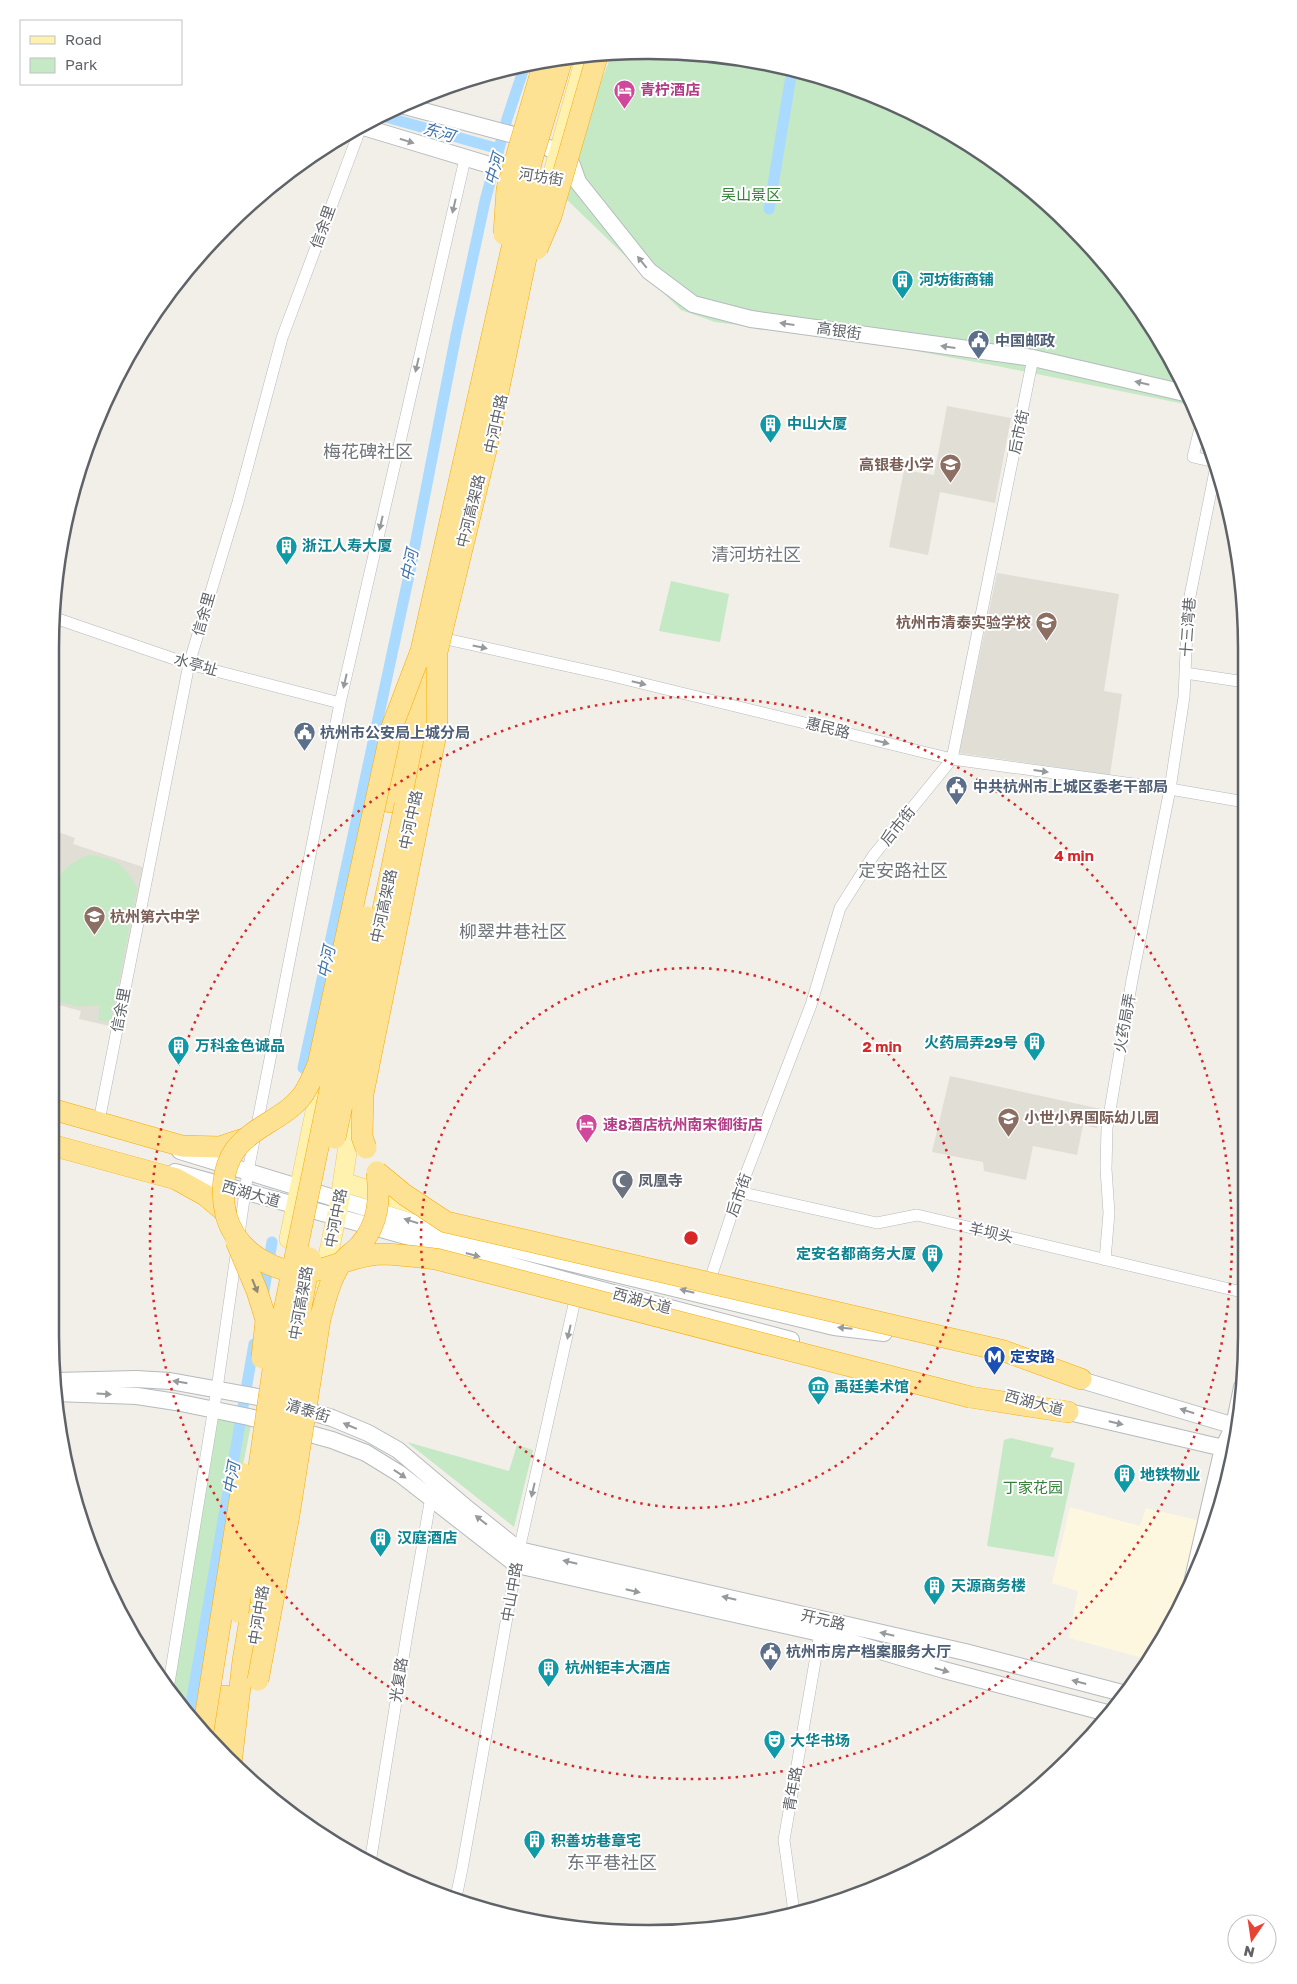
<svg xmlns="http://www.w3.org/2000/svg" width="1297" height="1984" font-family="'Golos Text','Noto Sans SC',sans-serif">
	<rect width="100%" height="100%" fill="#f1efe8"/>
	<path fill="#fef7e0" d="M 1070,1507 L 1140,1526 L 1146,1508 L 1205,1522 L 1192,1583 L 1150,1660 L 1069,1638 L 1078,1591 L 1052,1583 Z"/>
	<path fill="#e1ded6" d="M 947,406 L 1011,418 L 995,503 L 940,492 L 928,555 L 889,547 L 904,470 L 934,475 Z
		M 997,573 L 1119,594 L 1104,691 L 1122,694 L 1110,775 L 959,753 Z
		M 55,831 L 75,838 L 73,844 L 146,868 L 114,1027 L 79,1019 L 81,1011 L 55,1004 Z
		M 950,1076 L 1101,1109 L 1097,1128 L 1083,1125 L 1077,1155 L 1033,1146 L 1026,1180 L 984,1171 L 983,1162 L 932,1152 Z"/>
	<path fill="#c5e8c5" d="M 613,51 L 726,55 L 841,82 L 947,130 L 1043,198 L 1123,284 L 1185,384 L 1194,406 L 997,366 L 867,342 L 715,322 L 681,310 L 558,191 Z
		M 671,581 L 729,594 L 720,642 L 659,631 Z
		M 89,855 C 115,858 125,865 137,888 L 111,1022 L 98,1020 L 100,1005 C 84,1007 69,1008 55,998 L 55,883 C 64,867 73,861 89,855 Z
		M 214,1409 L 252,1420 L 192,1718 L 168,1689 Z
		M 1011,1438 L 1054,1448 L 1050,1457 L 1075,1463 L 1054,1557 L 987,1546 L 1004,1440 Z
		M 407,1442 L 509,1471 L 517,1445 L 533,1450 L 514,1527 Z"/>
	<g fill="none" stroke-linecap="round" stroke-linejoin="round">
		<path stroke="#aadaff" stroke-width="11" d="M 379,115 L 499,149
			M 769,209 L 792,70
			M 303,1068 L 412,561 L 456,335 L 485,201 L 507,119 L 525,65
			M 263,1297 L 272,1242
			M 189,1715 L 254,1344"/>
		<defs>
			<path id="street" d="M 1201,424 L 1193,457 L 1215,462
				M 55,618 L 189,664 L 340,703
				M 437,637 L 608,675 L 952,759 L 1170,789 L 1245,802
				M 1185,673 L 1245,682
				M 100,1116 L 189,664 L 238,502 L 282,338 L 361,127
				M 739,1192 L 877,1223 L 917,1215 L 1242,1292
				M 1105,1260 L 1109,1213 L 1106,1169 L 1107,1128 L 1132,980 L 1170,789 L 1184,697 L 1188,606 L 1216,466
				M 710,1280 L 739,1192 L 811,1005 L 840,908 L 873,856 L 952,759 L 1033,358
				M 168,1689 L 217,1389 L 248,1171 L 340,703 L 465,159
				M 370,1863 L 407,1634 L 431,1497
				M 455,1902 L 462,1869 L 519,1550 L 577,1291
				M 792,1915 L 793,1905 L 784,1840 L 820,1633"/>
			<path id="secondary" d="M 401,105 L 529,139 L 557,152 L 572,165 L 578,182 L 649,271 L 693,304 L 751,319 L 1033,358 L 1189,394
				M 360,126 L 523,175
				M 180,1151 L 455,1235 L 834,1327 L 884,1333
				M 175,1172 L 579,1284 L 791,1340
				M 1071,1377 L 1238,1427
				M 55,1381 L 136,1379 L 170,1381 L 263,1398 L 332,1418 L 368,1433 L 398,1450 L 469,1510 L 519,1550 L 965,1652 L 1126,1694
				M 55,1393 L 137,1396 L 176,1402 L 249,1417 L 332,1440 L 366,1453 L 400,1474 L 517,1565 L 820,1633 L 944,1670 L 1111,1714
				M 1056,1409 L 1232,1450
				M 1237,1433 L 1234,1426 L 1242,1387
				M 1192,1583 L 1223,1448 L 1234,1426"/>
			<path id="primary" d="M 545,201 L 586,55
				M 343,1182 L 414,1204
				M 289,1239 L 325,1063
				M 323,1280 L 340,1200 L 356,1091
				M 256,1634 L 267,1572"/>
			<path id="highway" d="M 390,802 L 413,691
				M 405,805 L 432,675
				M 55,1110 L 182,1146 L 220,1147 L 247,1138
				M 55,1146 L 176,1179 L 205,1195 L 226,1213
				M 1004,1351 L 1081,1379
				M 970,1397 L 1068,1412
				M 218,1749 L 225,1696
				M 231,1764 L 243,1661 L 251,1613"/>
		</defs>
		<use href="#street" stroke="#b5b8bc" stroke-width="12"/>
		<use href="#secondary" stroke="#b6babf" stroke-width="18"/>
		<use href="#primary" stroke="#f2c960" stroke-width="20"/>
		<use href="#highway" stroke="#f9ab00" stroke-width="22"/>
		<use href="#street" stroke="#fff" stroke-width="11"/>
		<use href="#secondary" stroke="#fff" stroke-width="16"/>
		<use href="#primary" stroke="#fff2af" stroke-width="19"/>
		<use href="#highway" stroke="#fde293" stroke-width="21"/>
		<defs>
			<path id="highway-bridge" d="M 562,59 L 532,159 L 421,651 L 392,727 L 318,1065 C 313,1075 309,1087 302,1096 C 284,1119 253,1126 235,1150 C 222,1169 221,1194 226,1215 C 236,1253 280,1279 318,1270 C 338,1265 358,1255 380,1254 C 398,1254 418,1257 436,1259 L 970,1397
				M 504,234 L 507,189 L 544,62
				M 537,249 L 551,216 L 598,53
				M 335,1138 L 405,805
				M 366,1148 L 362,1137 L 363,1094 L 437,729 L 437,652 L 486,450 L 542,181
				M 377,1172 L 405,1195 L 446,1222 L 1004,1351
				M 236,1241 L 257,1291 L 266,1320 L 262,1358
				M 256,1588 C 275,1479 289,1368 310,1258
				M 238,1612 L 276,1349 L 366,917
				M 258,1680 L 289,1515 L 320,1319 C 325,1301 331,1275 343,1261 C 348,1255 355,1251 360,1245 C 379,1224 380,1198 377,1172
				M 203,1731 L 244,1474"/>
		</defs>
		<use href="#highway-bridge" stroke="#f9ab00" stroke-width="22" stroke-linecap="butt"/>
		<use href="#highway-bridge" stroke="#fde293" stroke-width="21"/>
	</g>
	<defs><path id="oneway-solid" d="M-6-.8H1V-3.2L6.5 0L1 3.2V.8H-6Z" transform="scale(1.25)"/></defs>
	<g fill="#979a9d">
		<use href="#oneway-solid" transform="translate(407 141) rotate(17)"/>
		<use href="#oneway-solid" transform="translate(454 206) rotate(103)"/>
		<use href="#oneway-solid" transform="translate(642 262) rotate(-129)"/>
		<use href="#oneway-solid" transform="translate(787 324) rotate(-172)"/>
		<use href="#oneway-solid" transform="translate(948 347) rotate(-172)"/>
		<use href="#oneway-solid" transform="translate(417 365) rotate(103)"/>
		<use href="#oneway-solid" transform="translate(1142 383) rotate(-167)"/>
		<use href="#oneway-solid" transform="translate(381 523) rotate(103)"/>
		<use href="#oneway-solid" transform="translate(480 647) rotate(12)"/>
		<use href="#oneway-solid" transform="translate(345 681) rotate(103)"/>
		<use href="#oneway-solid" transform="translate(639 683) rotate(14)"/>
		<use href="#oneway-solid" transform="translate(882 742) rotate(14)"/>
		<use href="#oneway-solid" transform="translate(1041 771) rotate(8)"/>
		<use href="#oneway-solid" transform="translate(411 1221) rotate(-163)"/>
		<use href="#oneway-solid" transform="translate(473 1255) rotate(15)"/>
		<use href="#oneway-solid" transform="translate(687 1291) rotate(-166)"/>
		<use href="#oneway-solid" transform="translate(845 1328) rotate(-175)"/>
		<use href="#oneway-solid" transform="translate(569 1332) rotate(103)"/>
		<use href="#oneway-solid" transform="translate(180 1382) rotate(-171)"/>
		<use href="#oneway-solid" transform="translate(104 1394) rotate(3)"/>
		<use href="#oneway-solid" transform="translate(1187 1411) rotate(-163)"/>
		<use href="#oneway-solid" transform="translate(1116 1423) rotate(13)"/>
		<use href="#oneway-solid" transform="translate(350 1426) rotate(-157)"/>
		<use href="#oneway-solid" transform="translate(400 1474) rotate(34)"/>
		<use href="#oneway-solid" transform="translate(533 1490) rotate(103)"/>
		<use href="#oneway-solid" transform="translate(481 1520) rotate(-142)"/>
		<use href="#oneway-solid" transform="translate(570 1562) rotate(-167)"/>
		<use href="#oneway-solid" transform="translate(633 1591) rotate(13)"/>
		<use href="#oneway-solid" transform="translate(729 1598) rotate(-167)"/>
		<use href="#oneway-solid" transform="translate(887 1634) rotate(-167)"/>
		<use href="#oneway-solid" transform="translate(942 1670) rotate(16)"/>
		<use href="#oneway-solid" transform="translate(1079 1682) rotate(-165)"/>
	</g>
	<use fill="#8e8975" href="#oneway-solid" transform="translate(255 1286) rotate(68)"/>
	<g fill="none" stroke="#d62828" stroke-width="2.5" stroke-dasharray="2.5 5">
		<circle cx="691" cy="1238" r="270"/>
		<circle cx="691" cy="1238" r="541"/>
	</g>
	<defs>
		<symbol id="hotel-pin" viewBox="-11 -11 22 30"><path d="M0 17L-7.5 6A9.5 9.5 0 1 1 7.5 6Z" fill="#d1479c" stroke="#fff"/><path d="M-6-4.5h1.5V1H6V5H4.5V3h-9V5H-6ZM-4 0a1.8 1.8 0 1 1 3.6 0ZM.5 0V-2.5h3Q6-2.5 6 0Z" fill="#fff"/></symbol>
		<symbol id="building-pin" viewBox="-11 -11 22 30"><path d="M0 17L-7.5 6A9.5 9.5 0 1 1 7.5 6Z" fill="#0f9aa8" stroke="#fff"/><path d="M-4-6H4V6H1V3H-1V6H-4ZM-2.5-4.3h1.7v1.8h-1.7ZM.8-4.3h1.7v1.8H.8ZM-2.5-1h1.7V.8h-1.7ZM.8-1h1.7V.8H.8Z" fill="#fff"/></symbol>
		<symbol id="civic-pin" viewBox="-11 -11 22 30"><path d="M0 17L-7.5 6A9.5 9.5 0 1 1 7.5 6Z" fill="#5c6f8a" stroke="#fff"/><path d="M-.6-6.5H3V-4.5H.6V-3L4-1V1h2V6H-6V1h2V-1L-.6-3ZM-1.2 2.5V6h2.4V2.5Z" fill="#fff"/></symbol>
		<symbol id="school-pin" viewBox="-11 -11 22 30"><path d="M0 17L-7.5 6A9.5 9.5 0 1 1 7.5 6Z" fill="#8d6e63" stroke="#fff"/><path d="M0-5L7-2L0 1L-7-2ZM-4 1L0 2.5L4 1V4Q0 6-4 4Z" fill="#fff"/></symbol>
		<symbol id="mosque-pin" viewBox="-11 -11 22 30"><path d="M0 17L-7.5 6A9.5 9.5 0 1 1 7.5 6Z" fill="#6b7280" stroke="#fff"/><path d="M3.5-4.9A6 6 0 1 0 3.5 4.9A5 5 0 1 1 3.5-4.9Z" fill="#fff"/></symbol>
		<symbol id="metro-pin" viewBox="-11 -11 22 30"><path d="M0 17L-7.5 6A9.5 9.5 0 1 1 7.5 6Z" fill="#1a4fb4" stroke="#fff"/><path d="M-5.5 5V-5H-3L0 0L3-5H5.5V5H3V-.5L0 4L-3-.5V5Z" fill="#fff"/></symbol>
		<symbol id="museum-pin" viewBox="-11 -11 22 30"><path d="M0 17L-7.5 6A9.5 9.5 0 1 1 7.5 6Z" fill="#0f9aa8" stroke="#fff"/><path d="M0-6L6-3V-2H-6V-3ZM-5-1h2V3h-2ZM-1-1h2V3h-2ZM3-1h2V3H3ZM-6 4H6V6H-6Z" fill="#fff"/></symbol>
		<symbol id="theatre-pin" viewBox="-11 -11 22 30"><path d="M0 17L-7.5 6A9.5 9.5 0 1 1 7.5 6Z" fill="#0f9aa8" stroke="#fff"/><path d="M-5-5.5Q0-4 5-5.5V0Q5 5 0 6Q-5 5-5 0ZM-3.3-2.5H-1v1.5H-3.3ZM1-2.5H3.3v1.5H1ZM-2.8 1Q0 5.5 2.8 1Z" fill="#fff"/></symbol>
	</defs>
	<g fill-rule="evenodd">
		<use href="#hotel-pin" x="612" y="78" width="25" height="34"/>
		<use href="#building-pin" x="890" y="268" width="25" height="34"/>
		<use href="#civic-pin" x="966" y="328" width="25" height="34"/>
		<use href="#building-pin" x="758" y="412" width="25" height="34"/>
		<use href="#school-pin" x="938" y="452" width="25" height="34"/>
		<use href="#building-pin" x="274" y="534" width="25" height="34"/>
		<use href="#school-pin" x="1034" y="610" width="25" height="34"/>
		<use href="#civic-pin" x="292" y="720" width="25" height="34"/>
		<use href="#civic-pin" x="944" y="774" width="25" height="34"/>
		<use href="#school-pin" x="82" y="904" width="25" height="34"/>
		<use href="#building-pin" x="1022" y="1030" width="25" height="34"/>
		<use href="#building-pin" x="166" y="1034" width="25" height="34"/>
		<use href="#school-pin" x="996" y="1106" width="25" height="34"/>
		<use href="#hotel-pin" x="574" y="1112" width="25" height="34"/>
		<use href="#mosque-pin" x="610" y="1168" width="25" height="34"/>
		<use href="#building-pin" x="920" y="1242" width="25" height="34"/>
		<use href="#metro-pin" x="982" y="1344" width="25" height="34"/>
		<use href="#museum-pin" x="806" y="1374" width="25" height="34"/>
		<use href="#building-pin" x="1112" y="1462" width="25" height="34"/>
		<use href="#building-pin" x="368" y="1526" width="25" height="34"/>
		<use href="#building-pin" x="922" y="1574" width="25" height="34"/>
		<use href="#civic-pin" x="758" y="1640" width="25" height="34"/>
		<use href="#building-pin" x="536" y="1656" width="25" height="34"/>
		<use href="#theatre-pin" x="762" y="1728" width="25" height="34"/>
		<use href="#building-pin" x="522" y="1828" width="25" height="34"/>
	</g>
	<g text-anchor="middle" stroke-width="4" stroke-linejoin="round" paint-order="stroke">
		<g font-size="15" font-weight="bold" fill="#b23c85" stroke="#fff" text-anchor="start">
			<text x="640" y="95">青柠酒店</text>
			<text x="603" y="1130">速8酒店杭州南宋御街店</text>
		</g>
		<g font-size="15" fill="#5f6368" stroke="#fff">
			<text transform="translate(541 177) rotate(9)" y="5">河坊街</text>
			<text transform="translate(323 227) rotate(-70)" y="5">信余里</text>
			<text transform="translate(839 331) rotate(8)" y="5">高银街</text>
			<text transform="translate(496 424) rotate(-78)" y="5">中河中路</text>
			<text transform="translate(1019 432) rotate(-78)" y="5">后市街</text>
			<text transform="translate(471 511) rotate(-76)" y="5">中河高架路</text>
			<text transform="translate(204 614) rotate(-74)" y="5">信余里</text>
			<text transform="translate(1188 627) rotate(-86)" y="5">十三湾巷</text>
			<text transform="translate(196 665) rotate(16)" y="5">水亭址</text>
			<text transform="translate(828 728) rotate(14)" y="5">惠民路</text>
			<text transform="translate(411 820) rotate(-78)" y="5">中河中路</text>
			<text transform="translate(898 826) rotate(-51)" y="5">后市街</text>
			<text transform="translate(384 906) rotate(-78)" y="5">中河高架路</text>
			<text transform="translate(121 1010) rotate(-79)" y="5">信余里</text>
			<text transform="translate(1125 1023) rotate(-80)" y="5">火药局弄</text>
			<text transform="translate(251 1194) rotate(16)" y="5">西湖大道</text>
			<text transform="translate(739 1195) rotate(-70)" y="5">后市街</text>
			<text transform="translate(336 1218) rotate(-79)" y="5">中河中路</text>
			<text transform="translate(991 1233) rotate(13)" y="5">羊坝头</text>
			<text transform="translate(642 1301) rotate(15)" y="5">西湖大道</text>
			<text transform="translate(301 1303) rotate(-80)" y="5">中河高架路</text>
			<text transform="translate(1034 1403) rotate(15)" y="5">西湖大道</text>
			<text transform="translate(308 1411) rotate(17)" y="5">清泰街</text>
			<text transform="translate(512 1592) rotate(-80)" y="5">中山中路</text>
			<text transform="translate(259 1615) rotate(-81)" y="5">中河中路</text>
			<text transform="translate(823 1620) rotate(13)" y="5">开元路</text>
			<text transform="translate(399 1680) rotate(-81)" y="5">光复路</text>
			<text transform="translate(793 1789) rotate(-80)" y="5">青年路</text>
		</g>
		<g font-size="15" fill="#348238" stroke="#fff">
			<text x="751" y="200">吴山景区</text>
			<text x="1033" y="1493">丁家花园</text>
		</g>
		<g font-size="15" font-weight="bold" fill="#0d838f" stroke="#fff" text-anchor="start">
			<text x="919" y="285">河坊街商铺</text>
			<text x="787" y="429">中山大厦</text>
			<text x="302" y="551">浙江人寿大厦</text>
			<text x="1018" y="1048" text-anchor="end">火药局弄29号</text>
			<text x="195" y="1051">万科金色诚品</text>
			<text x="916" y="1259" text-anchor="end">定安名都商务大厦</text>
			<text x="834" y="1392">禹廷美术馆</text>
			<text x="1140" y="1480">地铁物业</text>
			<text x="397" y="1543">汉庭酒店</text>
			<text x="951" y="1591">天源商务楼</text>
			<text x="565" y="1673">杭州钜丰大酒店</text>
			<text x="790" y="1746">大华书场</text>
			<text x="551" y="1846">积善坊巷章宅</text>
		</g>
		<g font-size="15" font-weight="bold" fill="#4e5e75" stroke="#fff" text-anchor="start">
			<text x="995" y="346">中国邮政</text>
			<text x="320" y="738">杭州市公安局上城分局</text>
			<text x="973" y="792">中共杭州市上城区委老干部局</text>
			<text x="786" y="1657">杭州市房产档案服务大厅</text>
		</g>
		<g font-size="15" font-weight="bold" fill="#785e54" stroke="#fff" text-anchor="end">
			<text x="934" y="470">高银巷小学</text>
			<text x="1031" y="628">杭州市清泰实验学校</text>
			<text x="110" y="922" text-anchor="start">杭州第六中学</text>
			<text x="1024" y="1123" text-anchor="start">小世小界国际幼儿园</text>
		</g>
		<g font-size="15" font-weight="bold" fill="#5b616d" stroke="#fff" text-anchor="start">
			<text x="638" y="1186">凤凰寺</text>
		</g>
		<g font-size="15" font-weight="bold" fill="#164399" stroke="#fff" text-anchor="start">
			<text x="1010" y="1362">定安路</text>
		</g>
		<g font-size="16" font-style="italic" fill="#4174aa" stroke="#fff">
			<text transform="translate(439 132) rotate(16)" y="6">东河</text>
			<text transform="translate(494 169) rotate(-74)" y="6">中河</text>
			<text transform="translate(409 565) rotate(-78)" y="6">中河</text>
			<text transform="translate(326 962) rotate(-78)" y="6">中河</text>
			<text transform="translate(231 1478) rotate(-80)" y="6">中河</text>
		</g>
		<g font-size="18" fill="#70757a" stroke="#fff">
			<text x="368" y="458">梅花碑社区</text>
			<text x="756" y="561">清河坊社区</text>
			<text x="903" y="877">定安路社区</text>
			<text x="513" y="938">柳翠井巷社区</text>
			<text x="612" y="1869">东平巷社区</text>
		</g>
	</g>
	<path d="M0 0H1297V1984H0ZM648 59H649A589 589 0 0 1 1238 648V1336A589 589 0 0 1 649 1925H648A589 589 0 0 1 59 1336V648A589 589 0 0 1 648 59Z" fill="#fff" fill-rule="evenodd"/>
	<path fill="none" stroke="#5f6368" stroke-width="2.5" d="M648 59H649A589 589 0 0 1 1238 648V1336A589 589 0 0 1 649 1925H648A589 589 0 0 1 59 1336V648A589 589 0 0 1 648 59Z"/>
	<circle cx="691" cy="1238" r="8" fill="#d62828" stroke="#fff" stroke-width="2.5"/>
	<g font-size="15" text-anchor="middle" font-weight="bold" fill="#d62828" stroke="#fff" stroke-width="4" stroke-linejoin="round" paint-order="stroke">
		<text x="1074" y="861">4 min</text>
		<text x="882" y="1052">2 min</text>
	</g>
	<rect x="20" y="20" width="162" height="65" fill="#ffffff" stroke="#bfc1c3"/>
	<rect x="30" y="36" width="25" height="8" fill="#fff2af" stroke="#bfc1c3"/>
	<text x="65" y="45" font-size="15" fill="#5f6368">Road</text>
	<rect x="30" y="58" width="25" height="15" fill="#c5e8c5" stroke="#bfc1c3"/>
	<text x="65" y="70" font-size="15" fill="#5f6368">Park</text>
	<g transform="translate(1252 1939) rotate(193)"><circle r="24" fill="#ffffff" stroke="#bfc1c3"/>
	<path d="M0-4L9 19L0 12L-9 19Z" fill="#ea4335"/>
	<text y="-8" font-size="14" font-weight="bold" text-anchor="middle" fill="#5f6368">N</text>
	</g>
</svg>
